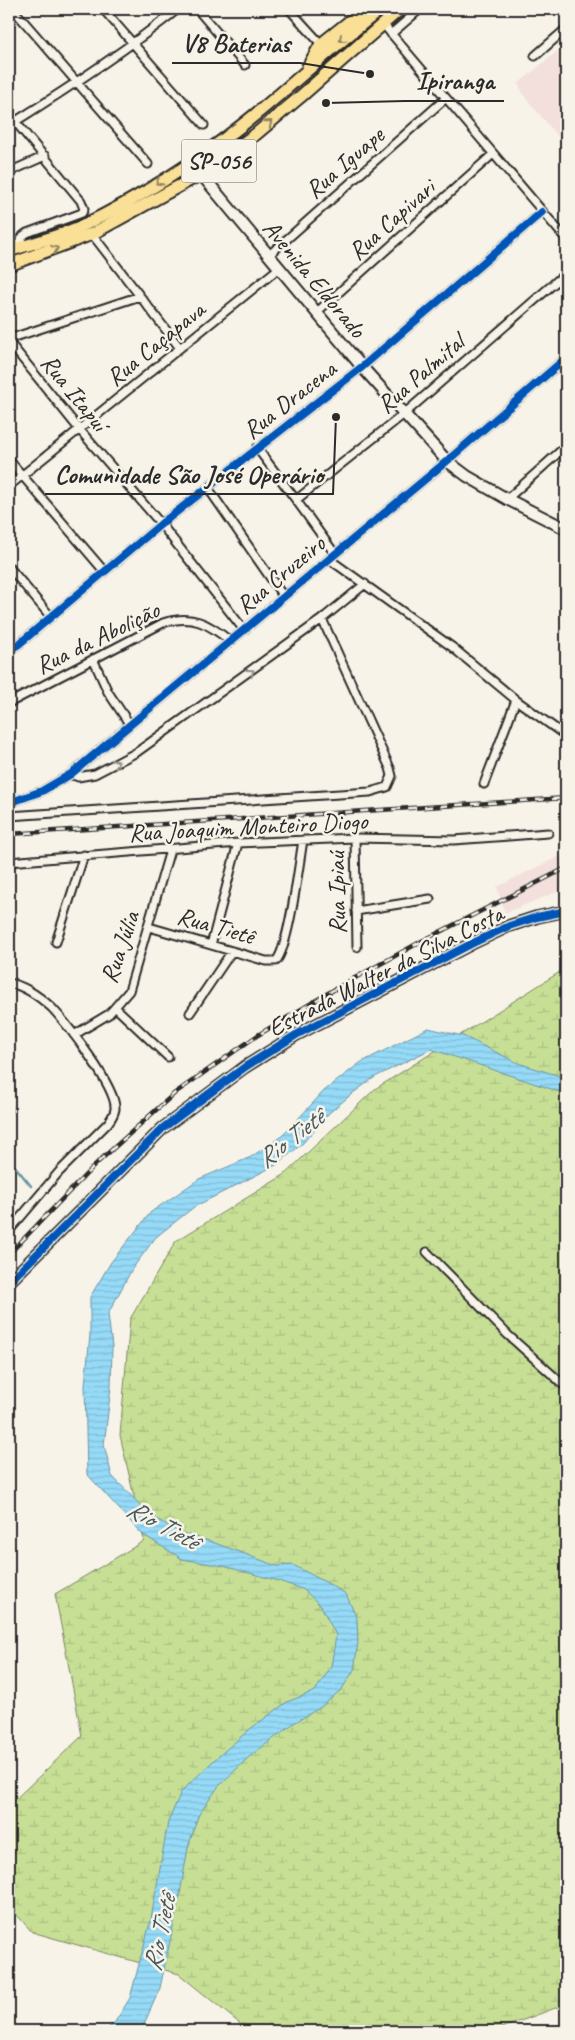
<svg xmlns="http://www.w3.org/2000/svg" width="575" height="2040" font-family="Caveat,sans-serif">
	<defs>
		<pattern id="wetland-marsh" width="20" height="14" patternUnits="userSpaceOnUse" patternTransform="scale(1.25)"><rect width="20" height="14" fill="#c7df95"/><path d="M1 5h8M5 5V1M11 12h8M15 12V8" fill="none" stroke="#abc081"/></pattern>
		<pattern id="water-rules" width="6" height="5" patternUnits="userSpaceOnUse" patternTransform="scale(1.25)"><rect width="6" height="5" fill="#95daf7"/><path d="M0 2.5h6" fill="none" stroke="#81bbd4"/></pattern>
	</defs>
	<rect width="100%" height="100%" fill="#f7f3e8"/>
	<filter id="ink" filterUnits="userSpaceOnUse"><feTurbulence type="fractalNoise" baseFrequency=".02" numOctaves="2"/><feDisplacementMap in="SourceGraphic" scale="10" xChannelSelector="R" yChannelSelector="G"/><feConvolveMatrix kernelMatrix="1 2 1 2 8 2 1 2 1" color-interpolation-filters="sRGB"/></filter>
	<g filter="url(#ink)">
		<path fill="#f3dfdc" d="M 566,44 L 566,144 L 559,138 L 526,98 L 518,84 Z
			M 566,853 L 566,888 L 505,913 L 497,887 Z"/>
		<path fill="url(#wetland-marsh)" stroke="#798560" d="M 562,952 L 566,952 L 566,2004 L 494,2031 L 249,2031 L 179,1974 L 32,1932 L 9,1906 L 9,1805 L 82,1736 L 55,1594 L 144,1541 L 120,1435 L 130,1319 L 176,1241 L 284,1175 L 375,1089 L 563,970 Z"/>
		<path fill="url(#water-rules)" stroke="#6b94a5" d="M 428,1028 L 463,1036 L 518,1063 L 566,1078 L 566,1094 L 431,1049 L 375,1077 L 353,1093 L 329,1113 L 302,1144 L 276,1165 L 194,1207 L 156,1237 L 132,1269 L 108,1314 L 112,1347 L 111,1387 L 104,1445 L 112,1476 L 150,1515 L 179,1532 L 212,1542 L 277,1566 L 293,1565 L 331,1585 L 346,1594 L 357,1619 L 358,1642 L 354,1670 L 342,1689 L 321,1707 L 294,1723 L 249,1757 L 218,1787 L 198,1816 L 188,1848 L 180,1894 L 160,1988 L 141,2031 L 105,2031 L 115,2022 L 130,1998 L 151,1919 L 168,1822 L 181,1792 L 213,1761 L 250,1729 L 287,1702 L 315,1691 L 331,1667 L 336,1635 L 321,1606 L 304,1590 L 279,1581 L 223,1566 L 182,1559 L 142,1534 L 87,1474 L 85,1385 L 90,1335 L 90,1297 L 111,1262 L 151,1212 L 199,1179 L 251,1157 L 283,1135 L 324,1091 L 360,1063 Z"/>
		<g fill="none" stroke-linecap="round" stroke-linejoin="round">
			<path stroke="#6b94a5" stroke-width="2.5" d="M 9,1119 L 12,1108 L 9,1095
				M 9,1159 L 31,1186"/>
			<defs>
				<path id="street" d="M 13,9 L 148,164
					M 103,9 L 204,125
					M 197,9 L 245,65
					M 289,9 L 321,44
					M 383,24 L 566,239
					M 391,34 L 420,9
					M 535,56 L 566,29
					M 9,114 L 81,201 L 84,209 L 82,213 L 74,216 L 27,233 L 23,236 L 16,248
					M 16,121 C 72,86 126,50 178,9
					M 9,172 L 45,156
					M 92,234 L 180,348
					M 269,255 L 446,98
					M 317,312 L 492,155
					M 9,339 L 140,296
					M 9,342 L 79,429 L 161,524 L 244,630
					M 257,448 L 296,500 L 335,554
					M 9,460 L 104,571
					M 9,486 L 279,268
					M 208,488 L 283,596
					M 507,499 L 566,446
					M 296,500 L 404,414 L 566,273
					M 329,559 L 452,647 L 516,700 L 566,736
					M 9,567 L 51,617
					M 9,650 L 19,644 L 161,524 L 362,367 L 542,212
					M 93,659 L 108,692 L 130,725
					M 9,703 L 163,623 C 192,614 208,623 230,641
					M 71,774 L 78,777 L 95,774 L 137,752 L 322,619 L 365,584
					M 484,784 L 516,700
					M 9,803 L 42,791 L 71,774 L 447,461 L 566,358
					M 9,816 L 370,792 L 387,787 L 392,776 L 390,768 L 322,619
					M 355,838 L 357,947
					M 9,862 L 238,843 L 355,838 L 454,840 L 548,833
					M 356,911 L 430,899
					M 149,927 L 266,961 L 276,961 C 289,947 299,864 303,840
					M 56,942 L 84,855
					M 211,945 L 238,843
					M 9,983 C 25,986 40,997 52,1008 C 67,1024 117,1088 115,1109 C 114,1115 111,1119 108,1123 L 59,1172 L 9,1231
					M 116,1008 L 168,1057
					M 190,1013 L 232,951
					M 74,1035 L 109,1014 L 129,991 L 170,850
					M 427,1252 L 508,1335 L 566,1387"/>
				<path id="secondary" d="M 201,174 L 362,367 L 447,461 L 467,476 L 507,499 L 566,529
					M 9,1282 L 163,1128 L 245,1067 L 296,1035 L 471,944 L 509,926 L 537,917 L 566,911"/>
				<path id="primary" d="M 308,67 L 321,44 L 365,9
					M 9,251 C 34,243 60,236 84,225 C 139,198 193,164 241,126 C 289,89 332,46 381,9
					M 9,265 L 92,234 L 201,174 L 256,134 L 300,97 L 400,9"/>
			</defs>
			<use href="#street" stroke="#2b2b2b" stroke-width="11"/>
			<use href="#secondary" stroke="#2b2b2b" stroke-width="14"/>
			<use href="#primary" stroke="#2b2b2b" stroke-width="15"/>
			<use href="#street" stroke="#f7f3e8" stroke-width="7"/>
			<use href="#secondary" stroke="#f7f3e8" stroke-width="10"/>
			<use href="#primary" stroke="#fadf96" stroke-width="11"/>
			<defs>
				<path id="rail" d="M 9,834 L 566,798
					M 9,1254 L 97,1163 L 175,1093 L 258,1035 L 335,989 L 422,941 L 566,868"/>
			</defs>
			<use href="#rail" stroke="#2b2b2b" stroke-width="4.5"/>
			<use href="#rail" stroke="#f7f3e8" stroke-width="2.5" stroke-dasharray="8" stroke-linecap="butt"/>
			<defs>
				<path id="cycleway" d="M 9,650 L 19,644 L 161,524 L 362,367 L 542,212
					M 9,803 L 42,791 L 71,774 L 447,461 L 566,358
					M 9,1282 L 163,1128 L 245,1067 L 296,1035 L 471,944 L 509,926 L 537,917 L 566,911"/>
			</defs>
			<use href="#cycleway" stroke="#f7f3e8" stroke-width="11"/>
			<use href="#cycleway" stroke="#0057b8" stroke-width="8"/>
		</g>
		<defs><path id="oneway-chevron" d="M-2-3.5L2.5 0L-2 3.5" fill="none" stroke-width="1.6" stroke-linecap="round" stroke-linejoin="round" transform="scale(1.25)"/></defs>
		<g stroke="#928560">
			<use href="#oneway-chevron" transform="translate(342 39) rotate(139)"/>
			<use href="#oneway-chevron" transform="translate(269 123) rotate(-39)"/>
			<use href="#oneway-chevron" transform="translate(159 182) rotate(149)"/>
			<use href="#oneway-chevron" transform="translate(55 249) rotate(-22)"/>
		</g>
		<g stroke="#918f8a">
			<use href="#oneway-chevron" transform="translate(251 672) rotate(-36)"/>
			<use href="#oneway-chevron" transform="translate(116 763) rotate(-27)"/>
		</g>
	</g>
	<g text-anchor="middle" stroke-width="5" stroke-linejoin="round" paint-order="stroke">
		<rect fill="#f7f3e8" stroke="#686764" stroke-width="1" x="181.5" y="139.5" width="75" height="43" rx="4"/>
		<g font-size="24" font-weight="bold" fill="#2b2b2b">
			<text x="219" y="169">SP-056</text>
		</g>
		<g font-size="25" fill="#2b2b2b" stroke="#f7f3e8">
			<text transform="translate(344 162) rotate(-41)" y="9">Rua Iguape</text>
			<text transform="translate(391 219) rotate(-42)" y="9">Rua Capivari</text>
			<text transform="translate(315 278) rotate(50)" y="9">Avenida Eldorado</text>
			<text transform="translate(155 343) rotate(-39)" y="9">Rua Caçapava</text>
			<text transform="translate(420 373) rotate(-41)" y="9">Rua Palmital</text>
			<text transform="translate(75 392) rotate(51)" y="9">Rua Itapuí</text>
			<text transform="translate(289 399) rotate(-38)" y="9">Rua Dracena</text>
			<text transform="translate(280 574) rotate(-40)" y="9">Rua Cruzeiro</text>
			<text transform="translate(97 637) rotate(-26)" y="9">Rua da Abolição</text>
			<text transform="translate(248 826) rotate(-3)" y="9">Rua Joaquim Monteiro Diogo</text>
			<text transform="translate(336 893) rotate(-91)" y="9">Rua Ipiaú</text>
			<text transform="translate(216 925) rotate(16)" y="9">Rua Tietê</text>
			<text transform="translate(119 947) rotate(-71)" y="9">Rua Júlia</text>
			<text transform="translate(385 970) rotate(-27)" y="9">Estrada Walter da Silva Costa</text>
		</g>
		<g font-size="26" font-style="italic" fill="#46575e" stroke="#f7f3e8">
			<text transform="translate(290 1138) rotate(-38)" y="9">Rio Tietê</text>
			<text transform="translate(163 1524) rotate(28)" y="9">Rio Tietê</text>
			<text transform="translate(159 1933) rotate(-78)" y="9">Rio Tietê</text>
		</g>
	</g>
	<path fill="none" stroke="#2b2b2b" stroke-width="2" d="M370 74L300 63H172M326 103L405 101H504M336 417L333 494H45"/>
	<g fill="#2b2b2b" stroke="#f7f3e8" stroke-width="2">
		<circle cx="370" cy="74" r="5"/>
		<circle cx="326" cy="103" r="5"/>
		<circle cx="336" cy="417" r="5"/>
	</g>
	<g font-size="26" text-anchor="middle" font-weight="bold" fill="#2b2b2b" stroke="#f7f3e8" stroke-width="5" stroke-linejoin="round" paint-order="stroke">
		<text x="236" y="52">V8 Baterias</text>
		<text x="455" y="89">Ipiranga</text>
		<text x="189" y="483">Comunidade São José Operário</text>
	</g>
	<rect width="575" height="2040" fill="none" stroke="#f7f3e8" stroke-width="30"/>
	<rect x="15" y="15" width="545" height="2010" fill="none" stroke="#2b2b2b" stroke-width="2" filter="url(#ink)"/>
</svg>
